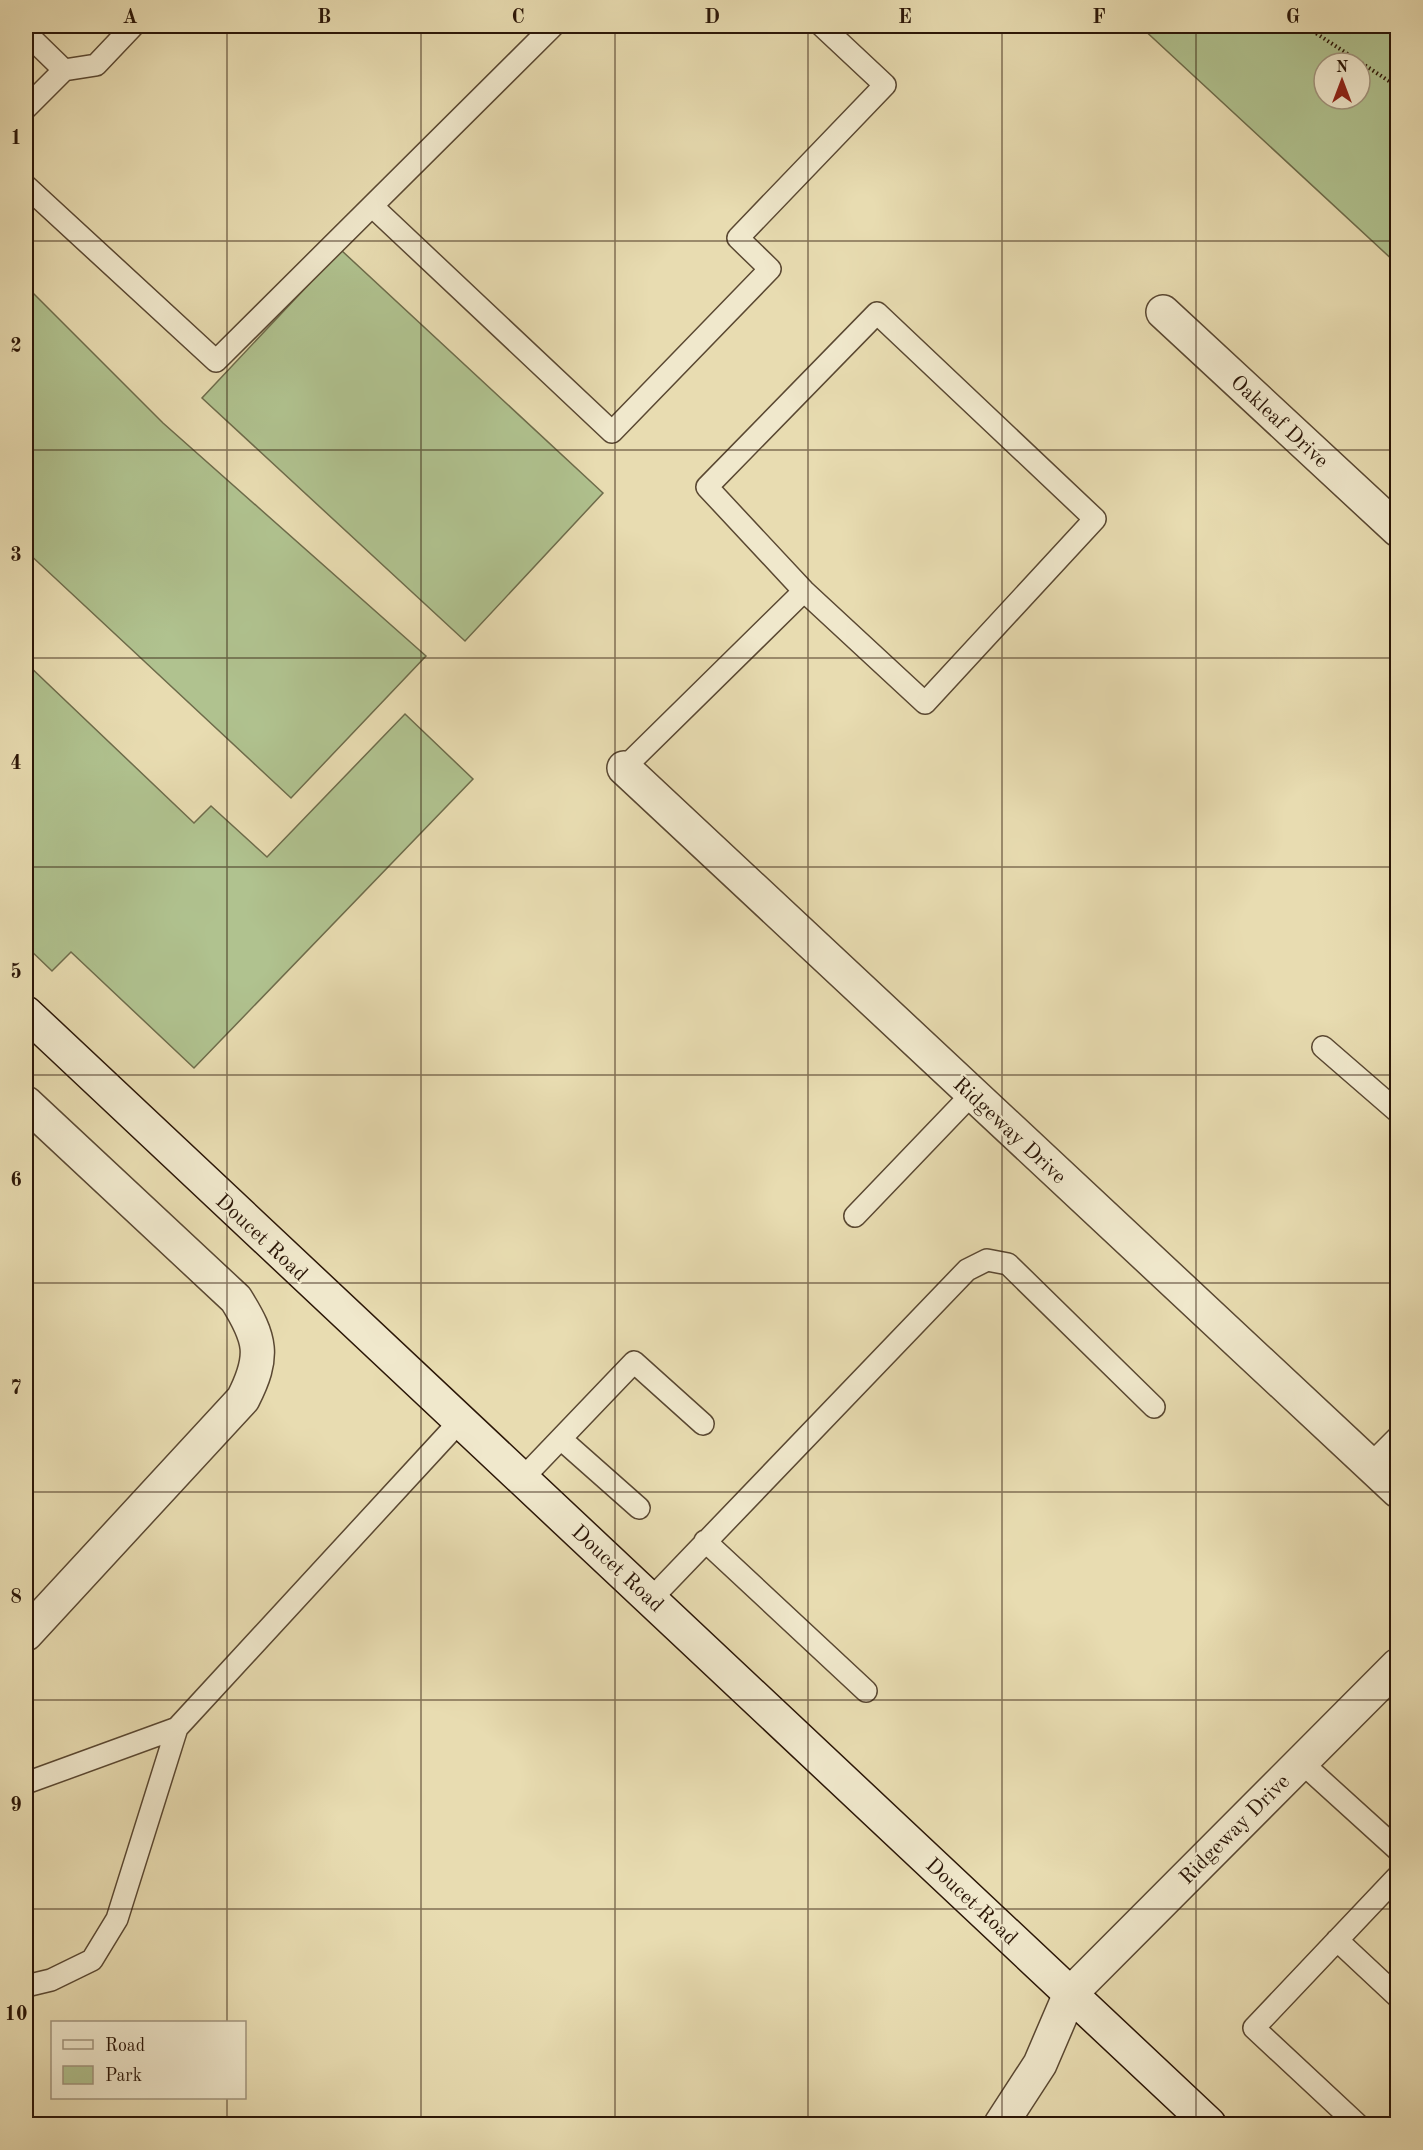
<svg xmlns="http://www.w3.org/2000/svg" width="1423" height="2150" font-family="'Old Standard TT',serif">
	<rect width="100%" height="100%" fill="#e8dcb1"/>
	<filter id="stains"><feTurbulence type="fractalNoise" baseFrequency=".00333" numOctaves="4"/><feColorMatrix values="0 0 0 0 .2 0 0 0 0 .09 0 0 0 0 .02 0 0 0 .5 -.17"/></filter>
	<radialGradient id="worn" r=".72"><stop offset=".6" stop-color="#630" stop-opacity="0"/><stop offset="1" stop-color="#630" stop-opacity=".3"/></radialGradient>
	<path fill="#b0c28f" stroke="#6e6c4b" stroke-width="1.5" fill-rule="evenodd" d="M 1140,26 L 1397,26 L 1397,264 ZM 1324,63 L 1360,63 L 1360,99 L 1324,99 Z
		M 341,250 L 603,493 L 465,641 L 202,398 Z
		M 26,286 L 163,423 L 426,656 L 291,798 L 26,551 Z
		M 26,663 L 194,823 L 211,806 L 267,857 L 405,714 L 473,779 L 194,1068 L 71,952 L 52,971 L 26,946 Z"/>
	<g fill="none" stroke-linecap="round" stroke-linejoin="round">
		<defs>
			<path id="lane" d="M 26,33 L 64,70
				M 26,108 L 64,70 L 96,65 L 133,26
				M 26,186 L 216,361 L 553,26
				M 372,206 L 612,432 L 770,269 L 738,238 L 885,85 L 822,26
				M 877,313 L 1095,519 L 925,703 L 804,591 L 707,487 Z
				M 624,768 L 804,591
				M 1323,1047 L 1398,1112
				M 855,1216 L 972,1094
				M 561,1439 L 639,1508
				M 1370,1465 L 1398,1437
				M 522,1479 L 634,1362 L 703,1424
				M 705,1541 L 866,1691
				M 651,1599 L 967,1270 L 987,1260 L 1008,1264 L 1154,1407
				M 1301,1762 L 1398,1850
				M 26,1783 L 177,1728
				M 1337,1940 L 1398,1997
				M 26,1986 L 51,1980 L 92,1960 L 117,1919 L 177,1728 L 460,1421
				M 1357,2124 L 1254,2028 L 1398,1876"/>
			<path id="street" d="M 1163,312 L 1398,530
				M 624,768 L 1398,1491
				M 26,1103 L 236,1299 C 261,1339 265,1356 243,1399 L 26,1634
				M 1001,2124 L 1040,2064 L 1070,1994 L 1398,1665"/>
			<path id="secondary" d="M 26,1013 L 1209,2124"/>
		</defs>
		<use href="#lane" stroke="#5a4832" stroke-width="24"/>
		<use href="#street" stroke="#5a4832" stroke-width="36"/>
		<use href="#secondary" stroke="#2b1607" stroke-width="36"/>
		<path stroke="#2b1607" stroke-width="4" stroke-dasharray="1.5 3" stroke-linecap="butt" d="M 1305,26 L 1398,87"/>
		<use href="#lane" stroke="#f0e8cc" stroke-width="21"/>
		<use href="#street" stroke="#f0e8cc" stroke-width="33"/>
		<use href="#secondary" stroke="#f0e8cc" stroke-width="33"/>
	</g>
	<path fill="none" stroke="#2b1607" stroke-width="1.5" stroke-opacity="0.55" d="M 227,26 L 227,2022M 421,26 L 421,2124M 615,26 L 615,2124M 808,26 L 808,2124M 1002,26 L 1002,2124M 1196,26 L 1196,2124M 26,241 L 1398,241M 26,450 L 1398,450M 26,658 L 1398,658M 26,867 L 1398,867M 26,1075 L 1398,1075M 26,1283 L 1398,1283M 26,1492 L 1398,1492M 26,1700 L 1398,1700M 26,1909 L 1398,1909M 227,2098 L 227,2124"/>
	<g text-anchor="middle" stroke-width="4.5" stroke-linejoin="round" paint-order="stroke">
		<g font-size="21" fill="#2b1607" stroke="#f0e8cc">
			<text transform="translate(1280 421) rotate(43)" y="7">Oakleaf Drive</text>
			<text transform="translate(1010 1130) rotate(43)" y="7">Ridgeway Drive</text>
			<text transform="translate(262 1237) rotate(43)" y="7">Doucet Road</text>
			<text transform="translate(618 1568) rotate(43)" y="7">Doucet Road</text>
			<text transform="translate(1234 1829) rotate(-45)" y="7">Ridgeway Drive</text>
			<text transform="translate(972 1901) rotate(43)" y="7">Doucet Road</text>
		</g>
	</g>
	<rect width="1423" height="2150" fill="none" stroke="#e8dcb1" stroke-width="66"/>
	<rect x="51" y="2021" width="195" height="78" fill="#f0e8cc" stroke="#a1947d" stroke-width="1.5"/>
	<rect x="63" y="2040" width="30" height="9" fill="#f0e8cc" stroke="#a1947d" stroke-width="1.5"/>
	<text x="105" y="2051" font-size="18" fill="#2b1607">Road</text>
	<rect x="63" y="2066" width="30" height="18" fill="#b0c28f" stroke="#a1947d" stroke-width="1.5"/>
	<text x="105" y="2081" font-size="18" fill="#2b1607">Park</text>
	<g transform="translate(1342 81)"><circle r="28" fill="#f0e8cc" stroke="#a1947d" stroke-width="1.5"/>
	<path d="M0-4.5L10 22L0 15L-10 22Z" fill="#8f2418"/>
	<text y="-9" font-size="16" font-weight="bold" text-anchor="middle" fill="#2b1607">N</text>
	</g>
	<rect x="33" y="33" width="1357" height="2084" fill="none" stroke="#2b1607" stroke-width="2"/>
	<g font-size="20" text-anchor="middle" font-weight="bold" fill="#2b1607">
		<text x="130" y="23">A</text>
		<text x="324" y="23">B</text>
		<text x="518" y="23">C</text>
		<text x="712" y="23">D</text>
		<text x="905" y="23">E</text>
		<text x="1099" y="23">F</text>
		<text x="1293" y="23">G</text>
		<text x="16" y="144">1</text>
		<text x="16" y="352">2</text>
		<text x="16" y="561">3</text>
		<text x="16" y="769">4</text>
		<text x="16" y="978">5</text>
		<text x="16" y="1186">6</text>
		<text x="16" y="1394">7</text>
		<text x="16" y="1603">8</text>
		<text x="16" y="1811">9</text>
		<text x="16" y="2020">10</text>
	</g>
	<rect width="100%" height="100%" filter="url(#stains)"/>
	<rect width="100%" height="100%" fill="url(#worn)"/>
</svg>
